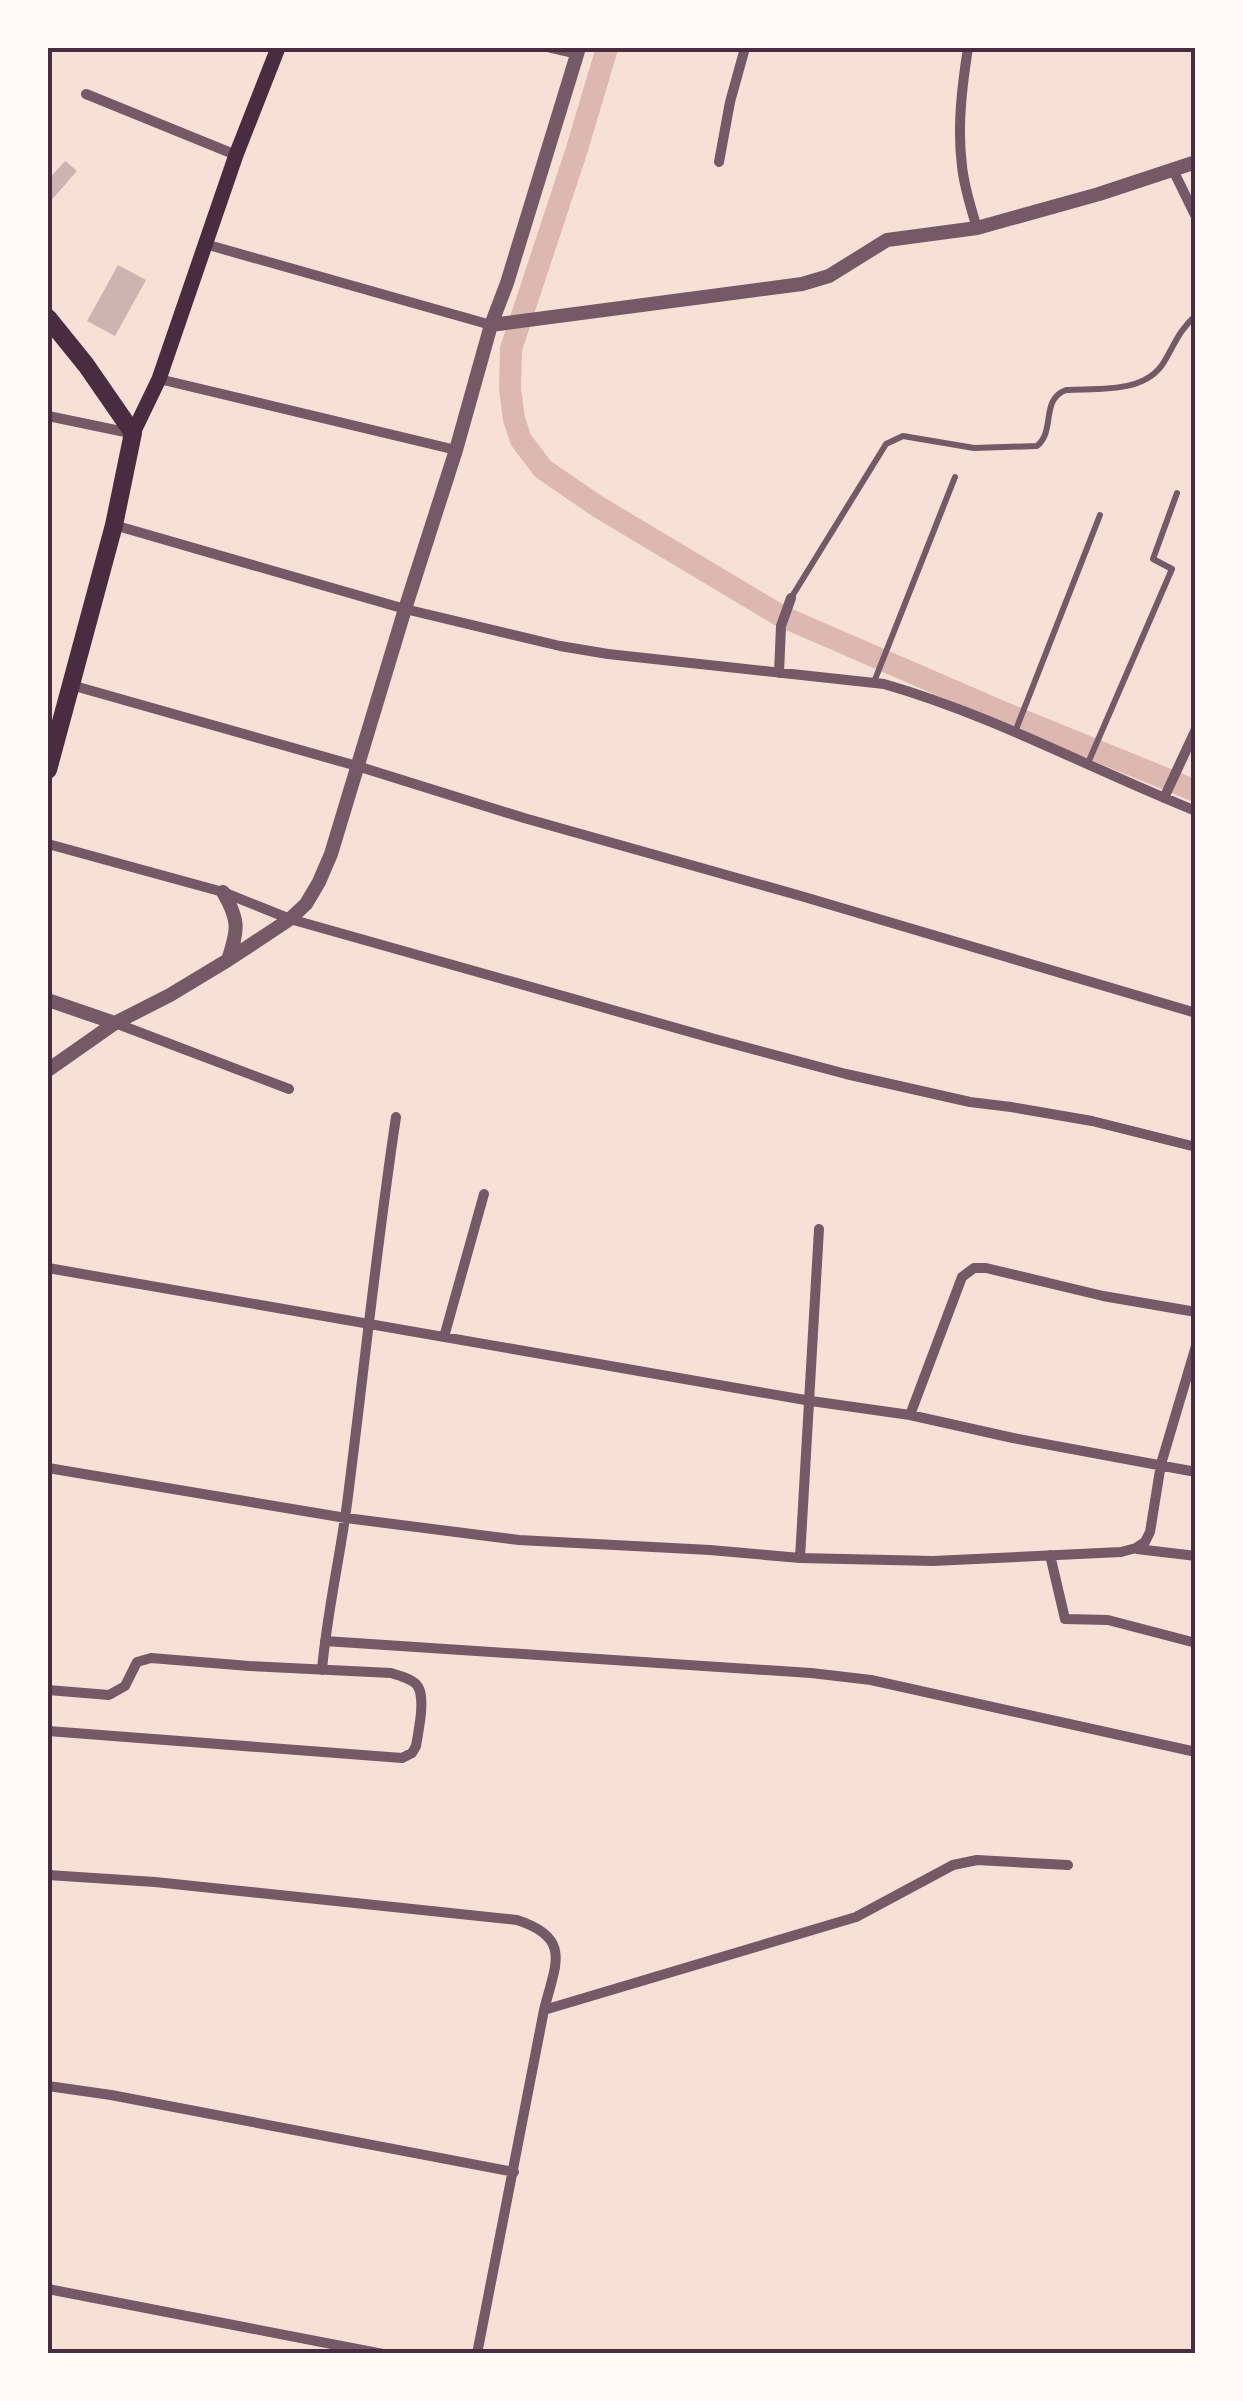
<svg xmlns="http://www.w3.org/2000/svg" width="1243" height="2401" font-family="Helvetica,sans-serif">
	<rect width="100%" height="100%" fill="#f7e1d7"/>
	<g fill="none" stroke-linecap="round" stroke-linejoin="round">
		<path stroke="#dcb8b0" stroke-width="22" d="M 607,48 L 577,149 L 511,349 L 510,389 L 514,419 L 521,440 L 543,469 L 597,506 L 781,616 L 1007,714 L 1196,791"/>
	</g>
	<path fill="#ccb4b1" d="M 65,161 L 77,171 L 48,204 L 48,180 Z
		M 118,265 L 146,280 L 115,336 L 87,321 Z"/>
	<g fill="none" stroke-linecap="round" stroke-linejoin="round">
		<path stroke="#755966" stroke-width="6" d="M 791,598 L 886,444 L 903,436 L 974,448 L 1037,446 C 1056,430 1040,400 1066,390 C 1098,388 1145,394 1164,362 C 1176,342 1178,332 1196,315
			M 874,682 L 955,477
			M 1015,732 L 1100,515
			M 1088,763 L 1172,569 L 1153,559 L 1177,493"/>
		<path stroke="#755966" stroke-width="10" d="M 551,48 L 577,54
			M 968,48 C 962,86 957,127 962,166 C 964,187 971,208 977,228
			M 86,94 L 236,155
			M 719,162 L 730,102 L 745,48
			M 1173,170 L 1196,217
			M 205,244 L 491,325
			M 159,379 L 456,450
			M 48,416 L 130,433
			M 114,525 L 405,609 L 560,646 L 608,654 L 884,684 C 992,715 1091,769 1196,811
			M 779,673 L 781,626 L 791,598
			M 71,685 L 357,766 L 524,818 L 801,896 L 1196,1013
			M 1164,798 L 1196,729
			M 48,844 L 223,892 L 290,919 L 715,1039 L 846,1074 L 970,1102 L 1011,1107 L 1092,1121 L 1196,1147
			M 115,1023 L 289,1089
			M 48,1268 L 811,1401 L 910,1415 L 1013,1438 L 1196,1472
			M 444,1337 L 484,1194
			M 910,1415 L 962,1277 L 974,1268 L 986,1268 L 1103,1296 L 1196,1312
			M 48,1468 L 346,1518 L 519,1540 L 710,1550 L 800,1558 L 933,1561 L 1121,1552 L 1136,1548 L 1145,1542 L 1150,1532 L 1161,1464 L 1196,1346
			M 1137,1549 L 1196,1556
			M 1050,1555 L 1065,1619 L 1108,1620 L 1196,1643
			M 800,1558 L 819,1229
			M 325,1641 L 811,1673 L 871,1680 L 1196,1752
			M 322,1670 C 327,1611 341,1554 348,1496 C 364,1370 377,1243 396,1117
			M 48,1690 L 109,1695 L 125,1686 L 137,1662 L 151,1658 L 249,1666 L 391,1673 C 418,1681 423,1684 421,1713 C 420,1724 418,1735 416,1746 L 412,1753 L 402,1758 L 48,1731
			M 48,1875 L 155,1882 L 517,1920 C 573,1938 555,1965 544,2010 L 477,2354
			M 544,2010 L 856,1917 L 953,1865 L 977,1860 L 1068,1865
			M 48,2086 L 111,2095 L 514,2172
			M 48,2289 L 383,2354"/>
		<path stroke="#755966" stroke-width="14" d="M 491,325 L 802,284 L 829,276 L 887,240 L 977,228 L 1099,194 L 1196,162
			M 223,892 C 240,921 238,930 228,960
			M 48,1000 L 115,1023
			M 48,1070 L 115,1023 L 170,995 L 228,960 L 290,919 L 306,904 L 319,882 L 331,854 L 405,609 L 456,450 L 491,325 L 507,283 L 579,48"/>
		<path stroke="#4a2c40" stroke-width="15" d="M 133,433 L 159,379 L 236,155 L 278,48"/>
		<path stroke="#4a2c40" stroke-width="18" d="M 48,318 L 86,365 L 133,433 L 114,525 L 48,770"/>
	</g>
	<rect width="1243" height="2401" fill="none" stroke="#fffaf5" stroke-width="100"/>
	<rect x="50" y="50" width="1143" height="2301" fill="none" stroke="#4a2c40" stroke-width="4"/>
</svg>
